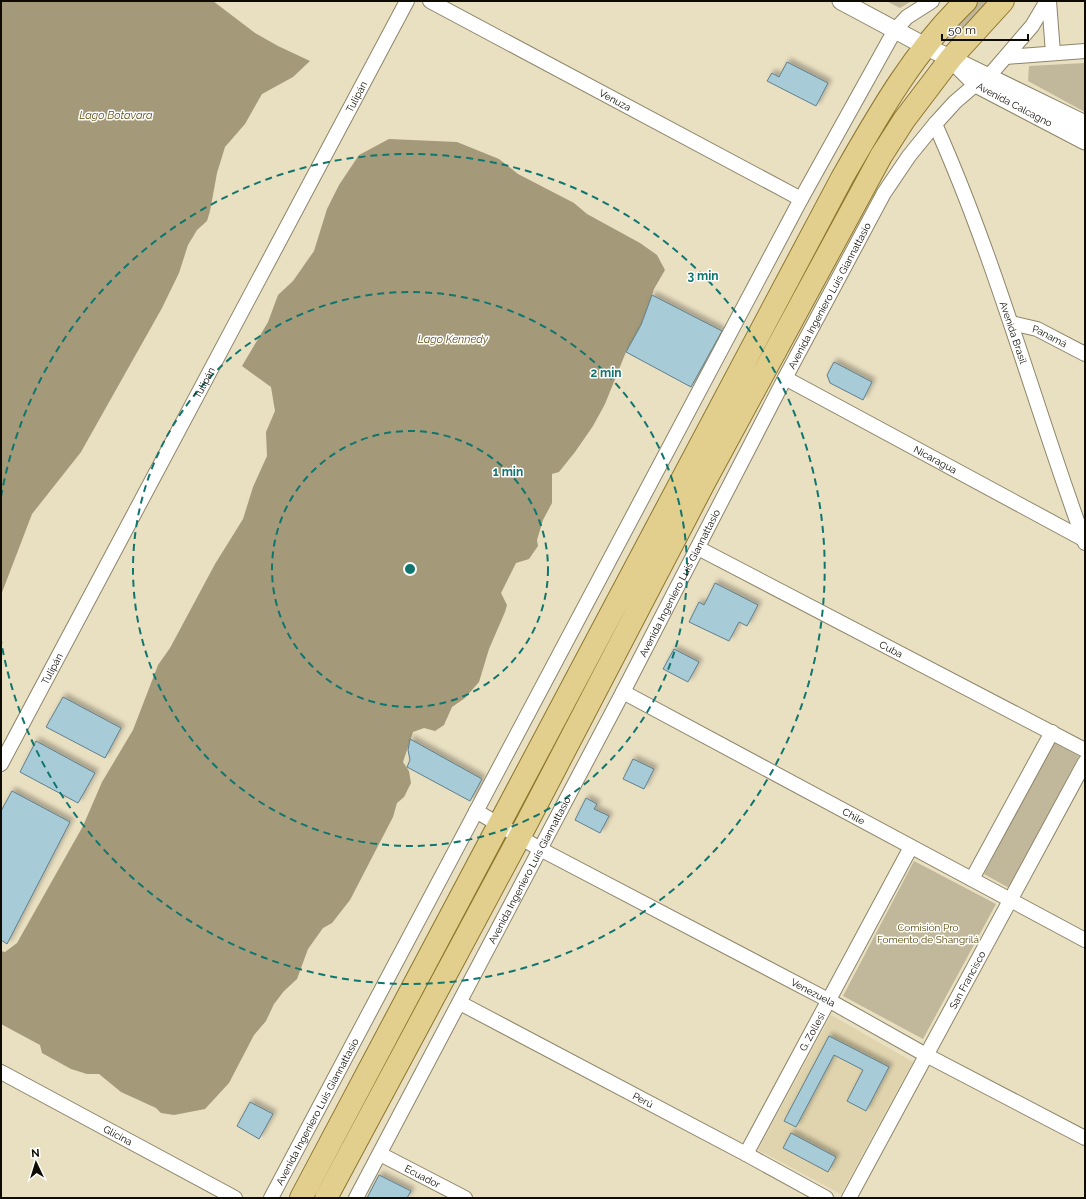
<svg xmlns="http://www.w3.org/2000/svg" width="1086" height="1199" font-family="Raleway,sans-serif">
	<defs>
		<filter id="shadow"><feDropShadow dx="3.5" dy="-3.5" stdDeviation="2" flood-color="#0004"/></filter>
	</defs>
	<rect width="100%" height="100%" fill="#e9dfc1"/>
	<path fill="#e0d4ae" d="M 831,1015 L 913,1062 L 841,1194 L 758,1150 Z"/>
	<path fill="#c1b89b" d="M 886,1 L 912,1 L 900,8 Z
		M 977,1 L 993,1 L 956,40 L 947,40 L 945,34 Z
		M 1085,63 L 1085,112 L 1028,81 L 1029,66 Z
		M 1054,742 L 1079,756 L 1009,888 L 984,874 Z
		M 914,861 L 996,904 L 923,1039 L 843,996 Z"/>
	<path fill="#a49a79" d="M 1,1 L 213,1 L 255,33 L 278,46 L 310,61 L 293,77 L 262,94 L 245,124 L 225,147 L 217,173 L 210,211 L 207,221 L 197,230 L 188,245 L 179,273 L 162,308 L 81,452 L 32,514 L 1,595 Z
		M 389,139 L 457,142 L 499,159 L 518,174 L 574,203 L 587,214 L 640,243 L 657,255 L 665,270 L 654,289 L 641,325 L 626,352 L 605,404 L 593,426 L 575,452 L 559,472 L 552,474 L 552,503 L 543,520 L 537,540 L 538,546 L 529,559 L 516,563 L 501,593 L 507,605 L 505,612 L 489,649 L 479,682 L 465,698 L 452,707 L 444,725 L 435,731 L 424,728 L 413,732 L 403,762 L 409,771 L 411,783 L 404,797 L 397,803 L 393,817 L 350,900 L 332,923 L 323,928 L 308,949 L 297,979 L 284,991 L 274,1004 L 266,1021 L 254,1035 L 229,1083 L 205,1109 L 174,1115 L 161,1113 L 156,1108 L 121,1092 L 99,1074 L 87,1074 L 71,1069 L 42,1053 L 40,1045 L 1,1024 L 1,951 L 5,952 L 17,943 L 83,826 L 102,782 L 133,730 L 158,665 L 170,648 L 215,564 L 243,519 L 253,487 L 267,456 L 266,432 L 275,411 L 271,387 L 242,366 L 268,322 L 278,295 L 293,281 L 314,251 L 327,209 L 339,185 L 359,155 Z"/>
	<path fill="#a8cbd8" stroke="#5f7f8c" filter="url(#shadow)" d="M 787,62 L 828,83 L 816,106 L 767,81 L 772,73 L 779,77 Z
		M 652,295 L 722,331 L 691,387 L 626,352 L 641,325 Z
		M 834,362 L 872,382 L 863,400 L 830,383 L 827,375 Z
		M 715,583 L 758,605 L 747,626 L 739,622 L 729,641 L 689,622 L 699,602 L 704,605 Z
		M 674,649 L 699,662 L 688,682 L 663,669 Z
		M 63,697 L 121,728 L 105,758 L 46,727 Z
		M 410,739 L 482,779 L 470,801 L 407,767 L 410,760 L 408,750 Z
		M 36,741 L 95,773 L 78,803 L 20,772 Z
		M 633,759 L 654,769 L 644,789 L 623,779 Z
		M 12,791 L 70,822 L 7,944 L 1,940 L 1,811 Z
		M 586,798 L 597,804 L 594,809 L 609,816 L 600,833 L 575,820 Z
		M 829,1036 L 889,1067 L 866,1111 L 847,1101 L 863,1070 L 834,1055 L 796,1127 L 784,1121 Z
		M 250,1102 L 273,1114 L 259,1139 L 237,1126 Z
		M 791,1133 L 836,1157 L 828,1172 L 783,1148 Z
		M 379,1175 L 411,1191 L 407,1198 L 367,1198 Z"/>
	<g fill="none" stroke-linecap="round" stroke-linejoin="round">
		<defs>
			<g id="minor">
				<path id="s1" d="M 430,1 L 801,199"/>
				<path d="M 1049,1 L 1053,53"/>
				<path d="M 1006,57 L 1085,51"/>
				<path id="s2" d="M 935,124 C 996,260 1034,404 1085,543"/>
				<path id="s3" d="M 1011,323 L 1037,329 L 1085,354"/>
				<path id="s4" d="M 785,378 L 1085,540"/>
				<path id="s5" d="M 698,548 L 1085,750"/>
				<path id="s6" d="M 623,692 L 1085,940"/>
				<path id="s7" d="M 1,764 L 407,1"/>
				<path id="s8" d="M 476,811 L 540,849 L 830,1001 L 926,1055 L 1085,1138"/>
				<path d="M 972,879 L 1052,732"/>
				<path id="s9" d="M 460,1003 L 746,1154 L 826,1198"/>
				<path id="s10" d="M 1,1072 L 235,1198"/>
				<path id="s11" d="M 380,1154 L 465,1198"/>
				<path id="s12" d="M 746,1154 L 911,847"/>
				<path id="s13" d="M 271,1198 L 801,199 L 895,30 L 907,17 L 932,1"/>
				<path id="s14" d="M 356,1198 L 623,692 L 785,378 L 884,193 L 909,156 L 935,124 L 955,102 L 976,84 L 989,76 L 1032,26 L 1047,1"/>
				<path id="s15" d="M 849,1198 L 1085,762"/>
			</g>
			<g id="tertiary">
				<path d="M 841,1 L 925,46 L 1085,124"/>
				<path id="s16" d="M 958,66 L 976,84 L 1085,141"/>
			</g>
			<path id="primary" d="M 301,1198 L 842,178 C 878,115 914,51 966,1
				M 326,1198 L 520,836 L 704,483 L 881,156 L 904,120 L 951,58 L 1003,1"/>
		</defs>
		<use href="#minor" stroke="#8d8469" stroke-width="16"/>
		<use href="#tertiary" stroke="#8d8469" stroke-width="19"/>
		<use href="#primary" stroke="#8c762b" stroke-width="24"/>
		<use href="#minor" stroke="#fff" stroke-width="14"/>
		<use href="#tertiary" stroke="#fff" stroke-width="17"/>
		<use href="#primary" stroke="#e3cf8d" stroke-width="22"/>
	</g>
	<g fill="none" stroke="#0f766e" stroke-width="2" stroke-dasharray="7 5">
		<circle cx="410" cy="569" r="138"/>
		<circle cx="410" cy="569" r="277"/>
		<path d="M1 497A415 415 0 1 1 1 641"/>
	</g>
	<g text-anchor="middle" stroke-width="3" stroke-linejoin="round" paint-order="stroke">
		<g font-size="10" fill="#0e0b03" stroke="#fff">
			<text dy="4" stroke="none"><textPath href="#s7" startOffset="756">Tulipán</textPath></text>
			<text dy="4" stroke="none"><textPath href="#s1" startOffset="210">Venuza</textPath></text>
			<text dy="4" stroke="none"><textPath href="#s16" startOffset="69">Avenida Calcagno</textPath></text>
			<text dy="4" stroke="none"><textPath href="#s14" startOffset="1019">Avenida Ingeniero Luis Giannattasio</textPath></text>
			<text dy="4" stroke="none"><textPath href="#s2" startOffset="223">Avenida Brasil</textPath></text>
			<text dy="4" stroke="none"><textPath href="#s3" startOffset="41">Panamá</textPath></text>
			<text dy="4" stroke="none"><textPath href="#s7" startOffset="432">Tulipán</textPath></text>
			<text dy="4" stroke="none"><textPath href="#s4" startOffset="171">Nicaragua</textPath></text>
			<text dy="4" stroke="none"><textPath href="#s14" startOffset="695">Avenida Ingeniero Luis Giannattasio</textPath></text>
			<text dy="4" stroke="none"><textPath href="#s5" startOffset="218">Cuba</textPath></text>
			<text dy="4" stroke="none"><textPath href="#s7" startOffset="108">Tulipán</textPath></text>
			<text dy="4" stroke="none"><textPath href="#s6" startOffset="262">Chile</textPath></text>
			<text dy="4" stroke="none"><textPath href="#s14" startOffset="371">Avenida Ingeniero Luis Giannattasio</textPath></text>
			<text dy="4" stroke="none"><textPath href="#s15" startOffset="248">San Francisco</textPath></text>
			<text dy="4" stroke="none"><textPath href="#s8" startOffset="383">Venezuela</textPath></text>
			<text dy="4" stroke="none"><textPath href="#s12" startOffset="139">G. Zollesi</textPath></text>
			<text dy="4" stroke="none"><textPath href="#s9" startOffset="207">Perú</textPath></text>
			<text dy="4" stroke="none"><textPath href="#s13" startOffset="98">Avenida Ingeniero Luis Giannattasio</textPath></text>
			<text dy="4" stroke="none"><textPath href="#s10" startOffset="133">Glicina</textPath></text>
			<text dy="4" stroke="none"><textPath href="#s11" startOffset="48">Ecuador</textPath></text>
		</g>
		<g font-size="10" fill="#564508" stroke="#fff">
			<text x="928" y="931">Comisión Pro<tspan x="928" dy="12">Fomento de Shangrilá</tspan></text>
		</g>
		<g font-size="11" font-style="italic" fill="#5f4e15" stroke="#fff">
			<text x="116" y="119">Lago Botavara</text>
			<text x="453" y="343">Lago Kennedy</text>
		</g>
	</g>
	<circle cx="410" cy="569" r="6" fill="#0f766e" stroke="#fff" stroke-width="2"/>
	<g font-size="12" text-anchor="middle" font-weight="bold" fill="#0f766e" stroke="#fff" stroke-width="3" stroke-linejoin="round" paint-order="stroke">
		<text x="703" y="280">3 min</text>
		<text x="606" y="377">2 min</text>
		<text x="508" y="476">1 min</text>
	</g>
	<rect width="1086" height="1199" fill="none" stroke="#0e0b03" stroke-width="4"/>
	<g transform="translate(36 1163) rotate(356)" stroke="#ffffff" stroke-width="3" paint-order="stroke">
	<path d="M0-3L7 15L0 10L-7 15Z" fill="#0e0b03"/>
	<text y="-6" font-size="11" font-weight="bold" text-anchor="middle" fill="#0e0b03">N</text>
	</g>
	<path d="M942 34v6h86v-6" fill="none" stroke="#0e0b03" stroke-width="2"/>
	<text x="948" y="34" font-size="12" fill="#0e0b03" stroke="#ffffff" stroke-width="3" paint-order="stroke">50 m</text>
</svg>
